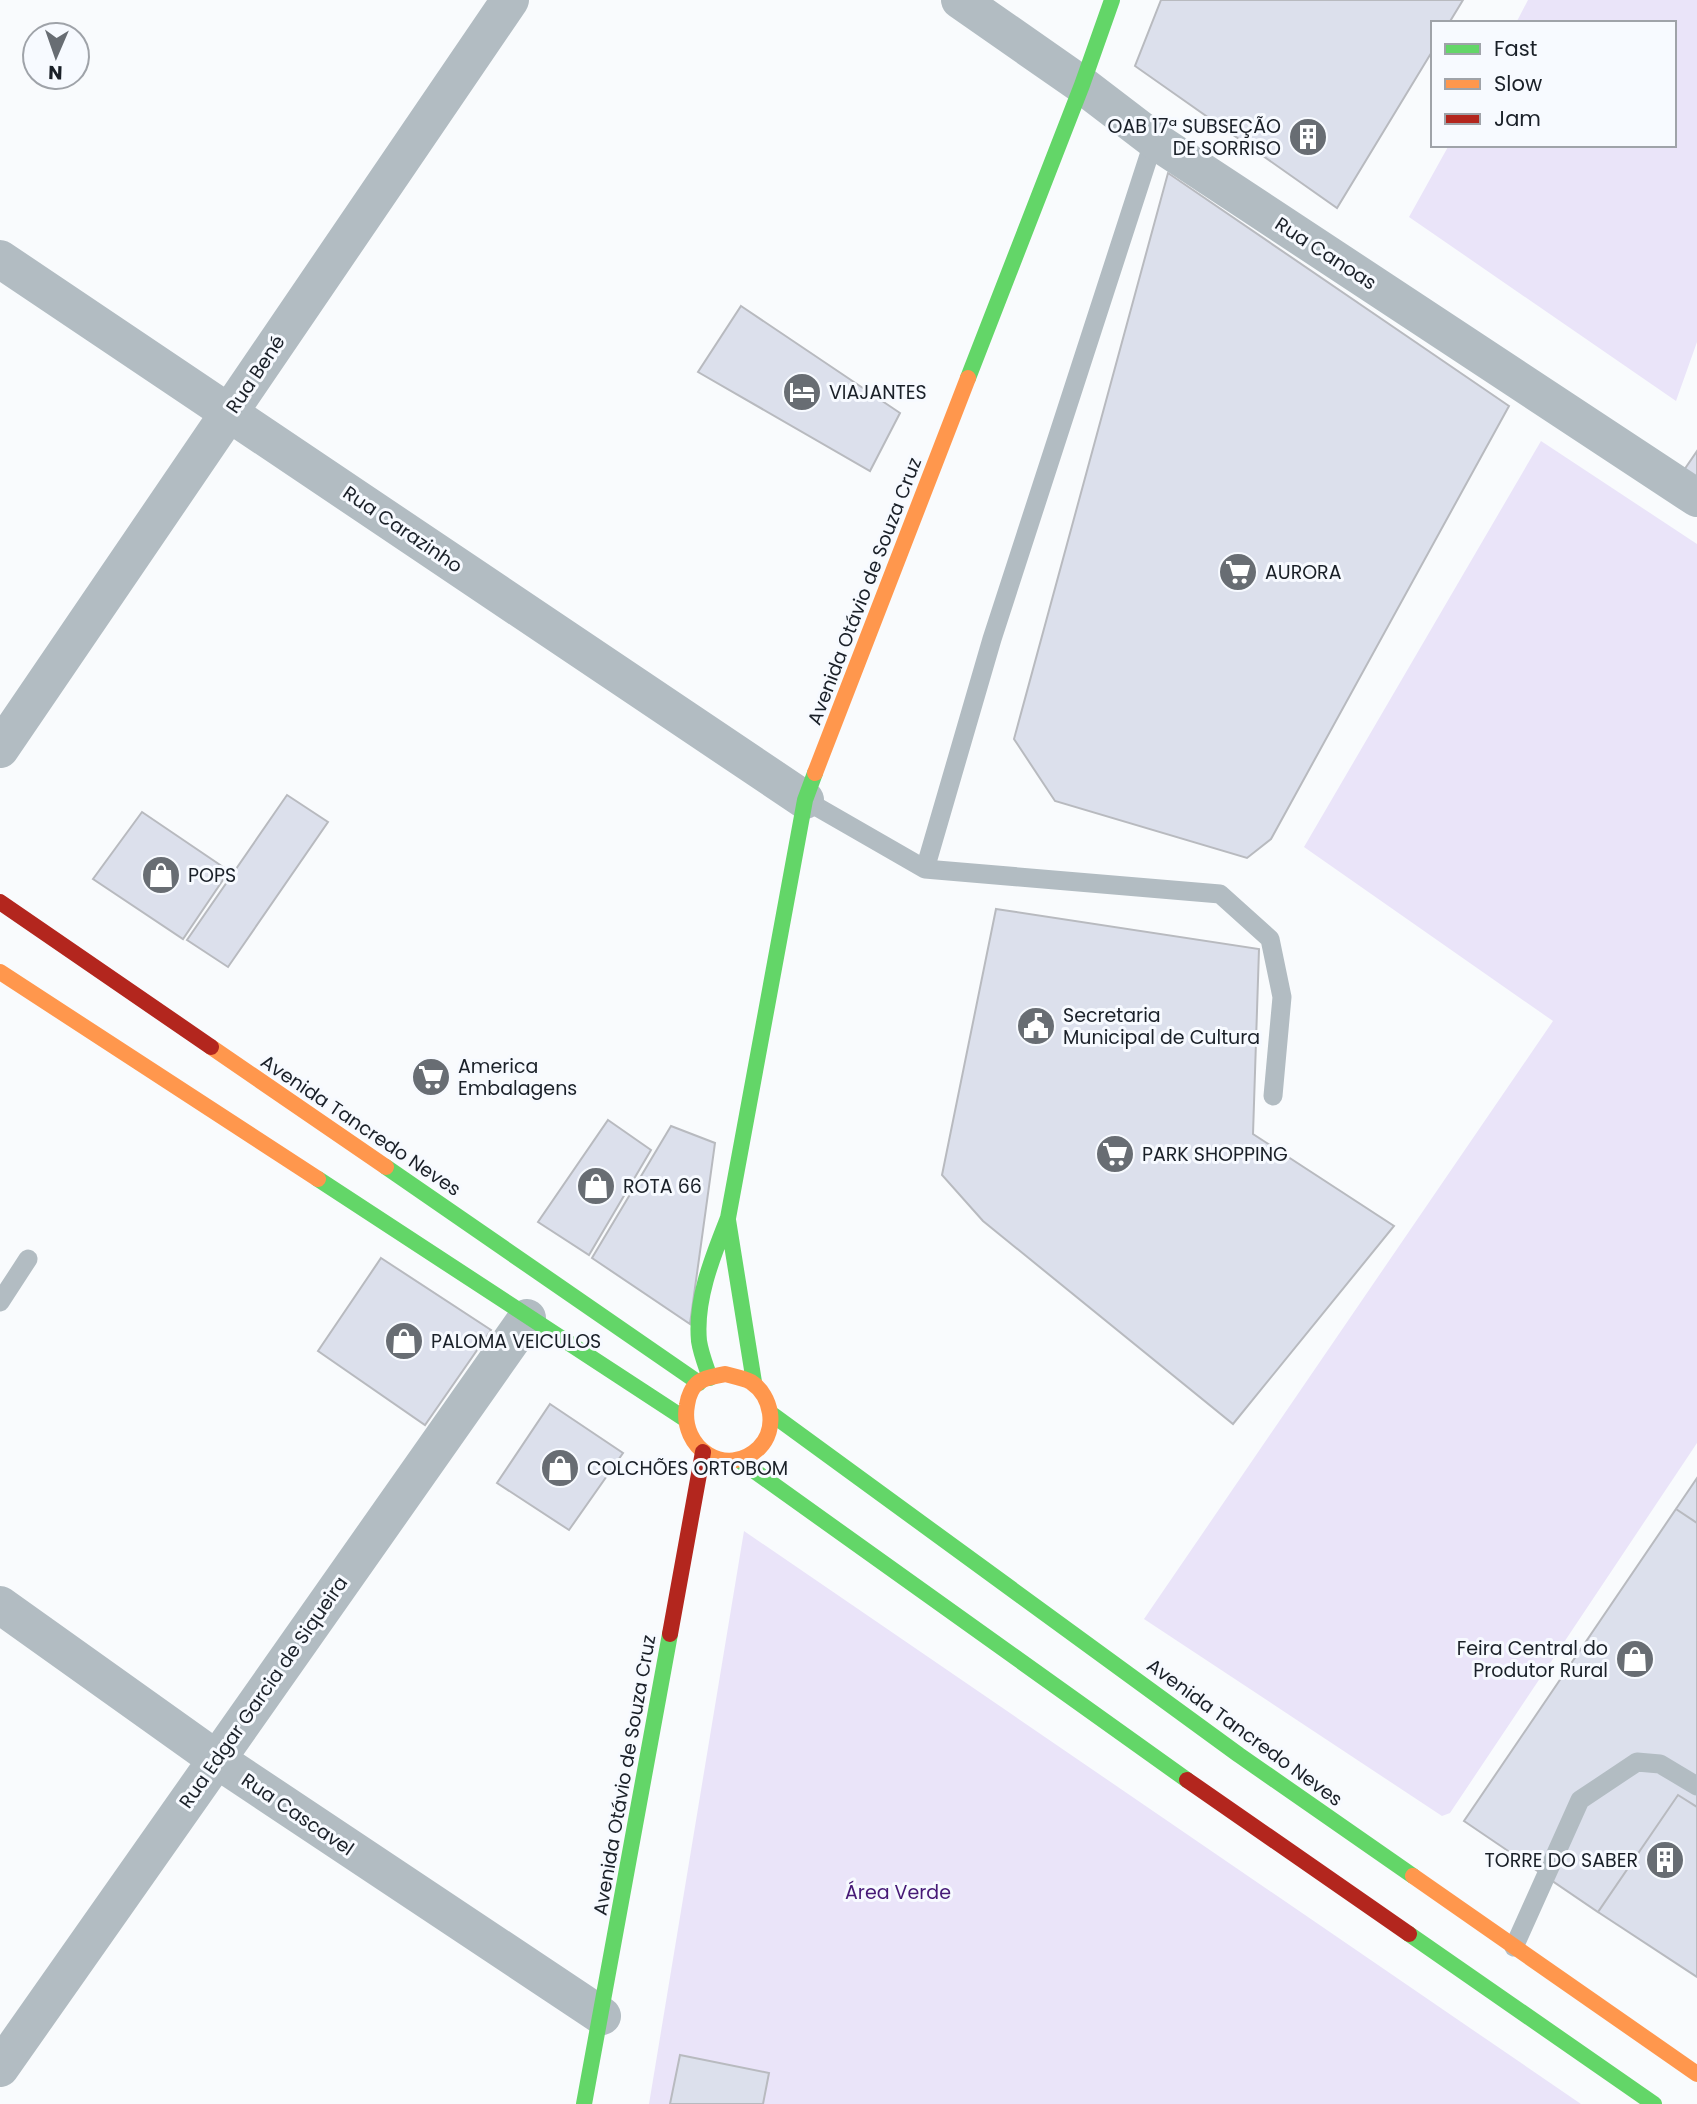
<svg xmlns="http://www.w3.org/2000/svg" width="1697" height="2104" font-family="Poppins,sans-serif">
	<rect width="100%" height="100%" fill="#f9fbfd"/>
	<path fill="#eae4f9" d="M 1528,0 L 1697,0 L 1697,342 L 1676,401 L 1409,217 L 1449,145 L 1674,145 L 1674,23 L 1516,23 Z
		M 1541,441 L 1697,544 L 1697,1443 L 1450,1813 L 1442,1816 L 1144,1619 L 1553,1021 L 1304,847 Z
		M 744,1531 L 1581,2104 L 649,2104 Z"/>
	<path fill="#dce0ec" stroke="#b8babf" stroke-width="2" d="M 1161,0 L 1463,0 L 1449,23 L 1433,23 L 1433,50 L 1337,208 L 1135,66 Z
		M 1168,173 L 1509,406 L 1271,839 L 1247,858 L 1055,801 L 1014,739 Z
		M 741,306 L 900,413 L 870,471 L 698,372 Z
		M 1697,451 L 1697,487 L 1680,476 Z
		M 287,795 L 328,822 L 228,967 L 187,940 Z
		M 142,812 L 229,871 L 183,939 L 93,879 Z
		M 996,909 L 1259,949 L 1253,1134 L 1394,1226 L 1233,1424 L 983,1221 L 942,1175 Z
		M 608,1120 L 651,1150 L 589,1255 L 538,1222 Z
		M 671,1126 L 715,1143 L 690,1324 L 592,1258 Z
		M 381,1258 L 491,1330 L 425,1425 L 318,1351 Z
		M 550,1404 L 623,1453 L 569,1530 L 497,1483 Z
		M 1697,1478 L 1697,1523 L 1676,1509 Z
		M 1676,1509 L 1697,1523 L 1697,1807 L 1678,1795 L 1598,1912 L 1464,1821 Z
		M 1678,1795 L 1697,1807 L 1697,1977 L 1598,1912 Z
		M 680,2055 L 769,2073 L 763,2104 L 670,2104 Z"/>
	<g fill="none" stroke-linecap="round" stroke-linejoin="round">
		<path stroke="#b2bcc2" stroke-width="19" d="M 805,800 L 925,869 L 1220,894 L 1270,939 L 1282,997 L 1273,1096
			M 925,869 L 992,639 L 1154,140
			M 0,1302 L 28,1259
			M 1514,1947 L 1580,1800 L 1637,1762 L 1660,1764 L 1697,1786"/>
		<path stroke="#b2bcc2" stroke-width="38" d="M 960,0 L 1082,85 L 1154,140 L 1697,498
			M 0,259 L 805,800
			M 0,749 L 510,0
			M 0,1605 L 216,1759 L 602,2016
			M 0,2068 L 527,1318"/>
		<path stroke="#63d668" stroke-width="16" d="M 968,378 L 1082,85 L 1112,0
			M 386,1167 L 699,1383
			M 318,1179 L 685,1419
			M 728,1220 L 754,1382
			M 710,1378 C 706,1366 701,1354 699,1341 C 695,1299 713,1256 728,1218 L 805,800 L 815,773
			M 773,1415 L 1239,1755 L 1413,1876
			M 739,1460 L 1187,1780
			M 1409,1934 L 1654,2104
			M 584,2104 L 670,1634"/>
		<path stroke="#ff974d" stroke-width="16" d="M 815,773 L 968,378
			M 0,972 L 318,1179
			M 211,1047 L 386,1167
			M 725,1374 C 733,1376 744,1378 751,1382 C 772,1396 778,1429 759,1448 C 727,1479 679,1449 687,1405 C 688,1397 692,1387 699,1382 C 706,1377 717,1376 725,1374 Z
			M 1413,1876 L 1697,2074"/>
		<path stroke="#b3261e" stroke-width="16" d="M 0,902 L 211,1047
			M 670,1634 L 703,1452
			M 1187,1780 L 1409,1934"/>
	</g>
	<defs>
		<symbol id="building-disc" viewBox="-11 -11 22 22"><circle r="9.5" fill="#686d73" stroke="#f7faff"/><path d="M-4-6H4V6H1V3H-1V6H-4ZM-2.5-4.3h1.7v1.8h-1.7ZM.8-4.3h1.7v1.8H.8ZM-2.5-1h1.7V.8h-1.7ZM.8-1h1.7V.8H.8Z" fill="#fff"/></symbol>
		<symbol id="hotel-disc" viewBox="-11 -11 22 22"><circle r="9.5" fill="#686d73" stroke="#f7faff"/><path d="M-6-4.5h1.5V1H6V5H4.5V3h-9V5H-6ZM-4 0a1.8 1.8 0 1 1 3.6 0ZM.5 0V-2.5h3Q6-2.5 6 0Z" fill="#fff"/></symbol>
		<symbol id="supermarket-disc" viewBox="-11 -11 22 22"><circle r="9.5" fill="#686d73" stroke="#f7faff"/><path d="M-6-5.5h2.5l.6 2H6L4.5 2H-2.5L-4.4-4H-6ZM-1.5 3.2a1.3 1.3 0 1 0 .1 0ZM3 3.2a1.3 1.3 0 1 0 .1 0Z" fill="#fff"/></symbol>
		<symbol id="shop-disc" viewBox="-11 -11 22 22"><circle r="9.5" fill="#686d73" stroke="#f7faff"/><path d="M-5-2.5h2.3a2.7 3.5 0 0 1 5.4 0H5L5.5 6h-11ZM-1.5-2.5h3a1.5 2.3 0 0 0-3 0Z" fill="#fff"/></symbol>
		<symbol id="civic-disc" viewBox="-11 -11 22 22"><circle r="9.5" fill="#686d73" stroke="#f7faff"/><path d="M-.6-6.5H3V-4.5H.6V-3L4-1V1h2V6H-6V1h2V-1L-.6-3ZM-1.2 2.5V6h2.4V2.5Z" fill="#fff"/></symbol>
	</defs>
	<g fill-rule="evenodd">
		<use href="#building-disc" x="1286" y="115" width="44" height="44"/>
		<use href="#hotel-disc" x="780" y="370" width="44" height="44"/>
		<use href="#supermarket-disc" x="1216" y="550" width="44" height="44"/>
		<use href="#shop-disc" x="139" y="853" width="44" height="44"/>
		<use href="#civic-disc" x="1014" y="1004" width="44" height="44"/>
		<use href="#supermarket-disc" x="409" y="1055" width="44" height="44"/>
		<use href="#supermarket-disc" x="1093" y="1132" width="44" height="44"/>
		<use href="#shop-disc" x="574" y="1164" width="44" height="44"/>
		<use href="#shop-disc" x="382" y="1319" width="44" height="44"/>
		<use href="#shop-disc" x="538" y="1446" width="44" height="44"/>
		<use href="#shop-disc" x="1613" y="1637" width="44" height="44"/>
		<use href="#building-disc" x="1643" y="1838" width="44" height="44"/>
	</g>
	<g text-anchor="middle" stroke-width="6" stroke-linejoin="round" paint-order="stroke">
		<g font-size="19" fill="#1a2028" stroke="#f7faff" text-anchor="start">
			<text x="1281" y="133" text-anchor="end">OAB 17ª SUBSEÇÃO<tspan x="1281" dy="22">DE SORRISO</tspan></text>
			<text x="829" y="399">VIAJANTES</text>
			<text x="1265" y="579">AURORA</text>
			<text x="188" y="882">POPS</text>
			<text x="1063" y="1022">Secretaria<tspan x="1063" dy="22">Municipal de Cultura</tspan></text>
			<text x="458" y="1073">America<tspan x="458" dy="22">Embalagens</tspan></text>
			<text x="1142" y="1161">PARK SHOPPING</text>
			<text x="623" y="1193">ROTA 66</text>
			<text x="431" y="1348">PALOMA VEICULOS</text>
			<text x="587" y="1475">COLCHÕES ORTOBOM</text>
			<text x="1608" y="1655" text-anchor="end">Feira Central do<tspan x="1608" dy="22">Produtor Rural</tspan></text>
			<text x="1638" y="1867" text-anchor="end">TORRE DO SABER</text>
		</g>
		<g font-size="19" fill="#1a2028" stroke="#f7faff">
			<text transform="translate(1326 253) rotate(33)" y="7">Rua Canoas</text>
			<text transform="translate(255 374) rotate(-56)" y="7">Rua Bené</text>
			<text transform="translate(403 529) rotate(34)" y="7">Rua Carazinho</text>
			<text transform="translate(864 591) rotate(-69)" y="7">Avenida Otávio de Souza Cruz</text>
			<text transform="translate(361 1125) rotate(34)" y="7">Avenida Tancredo Neves</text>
			<text transform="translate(263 1692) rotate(-55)" y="7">Rua Edgar Garcia de Siqueira</text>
			<text transform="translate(1245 1732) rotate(36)" y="7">Avenida Tancredo Neves</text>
			<text transform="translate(624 1775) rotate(-80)" y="7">Avenida Otávio de Souza Cruz</text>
			<text transform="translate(298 1814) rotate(34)" y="7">Rua Cascavel</text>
		</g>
		<g font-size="19" fill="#461976" stroke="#f7faff">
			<text x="898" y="1899">Área Verde</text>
		</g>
	</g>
	<rect x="1431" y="21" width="245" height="126" fill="#f7faff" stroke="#9fa3a9" stroke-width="2"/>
	<rect x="1445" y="44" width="35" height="10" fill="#63d668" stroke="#9fa3a9" stroke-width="2"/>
	<text x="1494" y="56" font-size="21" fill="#1a2028">Fast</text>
	<rect x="1445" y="79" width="35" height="10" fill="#ff974d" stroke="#9fa3a9" stroke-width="2"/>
	<text x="1494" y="91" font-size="21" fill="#1a2028">Slow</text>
	<rect x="1445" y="114" width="35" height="10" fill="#b3261e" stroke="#9fa3a9" stroke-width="2"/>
	<text x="1494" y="126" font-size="21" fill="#1a2028">Jam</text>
	<g transform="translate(56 56) rotate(182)"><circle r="33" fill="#f7faff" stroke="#9fa3a9" stroke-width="2"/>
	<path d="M0-5L12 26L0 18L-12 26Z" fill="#686d73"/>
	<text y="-10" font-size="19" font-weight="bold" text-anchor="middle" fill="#1a2028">N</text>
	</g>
</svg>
